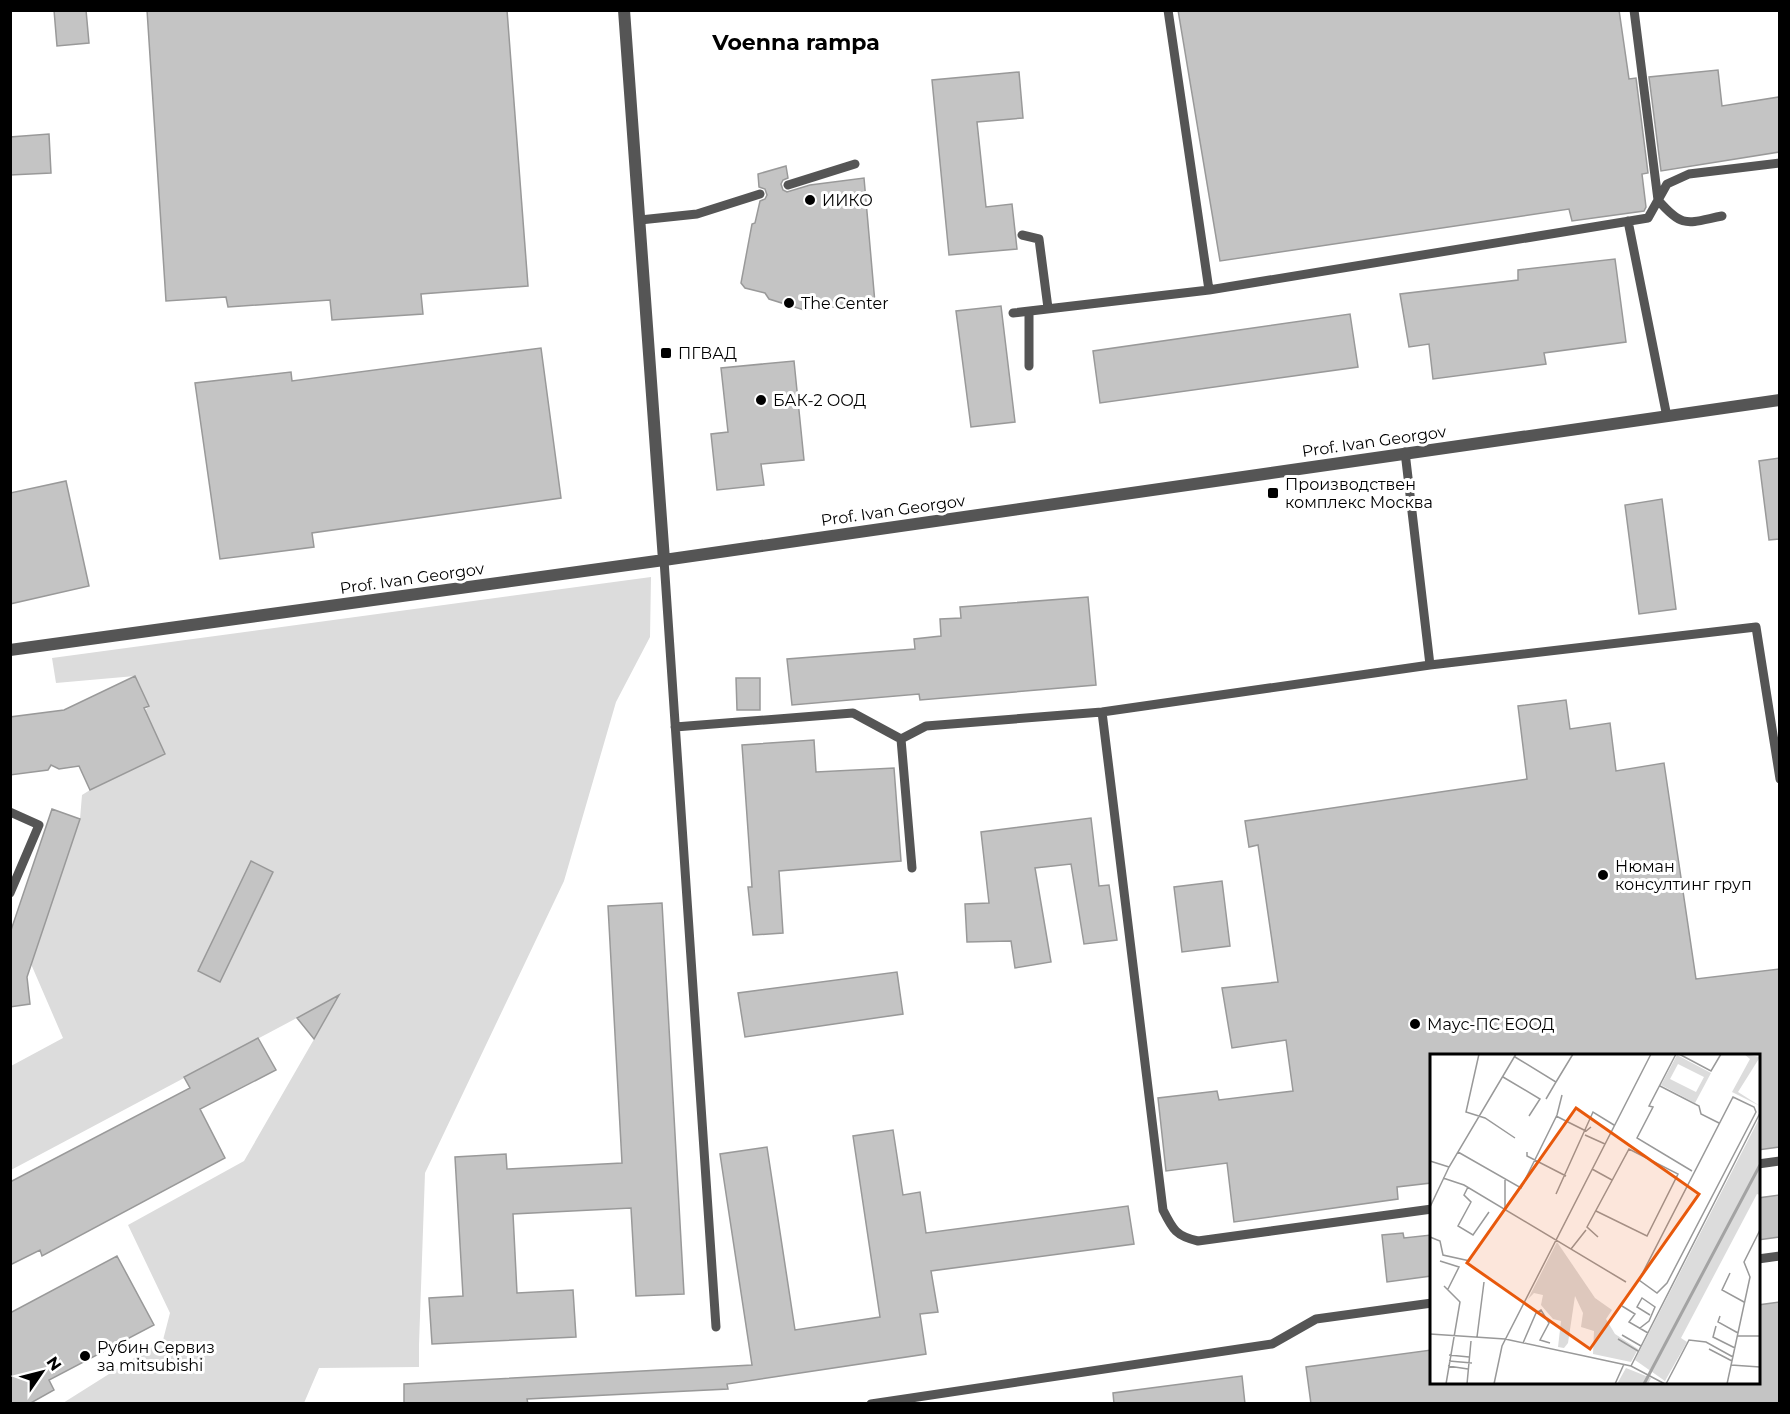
<svg xmlns="http://www.w3.org/2000/svg" width="1790" height="1414" font-family="Montserrat,sans-serif">
	<rect width="100%" height="100%" fill="#fff"/>
	<path fill="#dcdcdc" d="M 651,577 L 650,637 L 616,702 L 564,881 L 425,1173 L 419,1345 L 419,1367 L 319,1368 L 304,1403 L 63,1403 L 163,1340 L 170,1313 L 128,1225 L 244,1161 L 332,1008 L 325,1003 L 11,1170 L 11,1066 L 63,1038 L 31,964 L 80,819 L 82,795 L 90,790 L 165,754 L 145,711 L 149,705 L 135,676 L 56,683 L 52,658 Z"/>
	<path fill="#c4c4c4" stroke="#999" stroke-width="1.5" d="M 54,10 L 86,10 L 89,43 L 57,46 Z
		M 147,10 L 507,10 L 528,286 L 421,294 L 423,314 L 332,320 L 330,300 L 228,307 L 226,297 L 166,301 Z
		M 1178,10 L 1619,10 L 1629,79 L 1636,78 L 1648,173 L 1642,174 L 1646,207 L 1644,211 L 1572,221 L 1569,209 L 1220,261 Z
		M 1718,70 L 1722,106 L 1779,97 L 1779,152 L 1661,171 L 1649,77 Z
		M 1019,72 L 1023,118 L 977,122 L 986,207 L 1012,204 L 1017,249 L 949,255 L 932,80 Z
		M 49,134 L 51,173 L 10,175 L 10,137 Z
		M 786,166 L 788,178 L 783,180 L 781,184 L 783,190 L 787,192 L 810,185 L 864,178 L 875,303 L 804,310 L 769,299 L 765,293 L 745,288 L 741,283 L 752,224 L 755,223 L 760,201 L 765,199 L 767,195 L 765,189 L 759,187 L 758,174 Z
		M 1615,259 L 1626,342 L 1544,353 L 1546,364 L 1433,379 L 1429,344 L 1409,347 L 1400,294 L 1518,280 L 1518,270 Z
		M 1001,306 L 1015,422 L 971,427 L 956,311 Z
		M 1350,314 L 1358,367 L 1100,403 L 1093,351 Z
		M 541,348 L 561,498 L 312,533 L 314,547 L 220,559 L 195,383 L 291,372 L 292,381 Z
		M 794,361 L 804,460 L 761,464 L 764,485 L 717,490 L 711,434 L 728,432 L 721,368 Z
		M 1779,458 L 1779,539 L 1769,540 L 1759,461 Z
		M 66,481 L 89,586 L 10,604 L 10,493 Z
		M 1662,499 L 1676,609 L 1639,614 L 1625,505 Z
		M 1088,597 L 1096,685 L 920,700 L 919,694 L 792,705 L 787,659 L 915,649 L 914,639 L 941,636 L 940,619 L 961,618 L 960,607 Z
		M 135,676 L 149,706 L 144,708 L 165,754 L 90,790 L 79,766 L 59,769 L 51,765 L 48,770 L 10,775 L 10,717 L 64,710 Z
		M 736,678 L 760,678 L 760,710 L 737,710 Z
		M 1566,700 L 1570,729 L 1610,723 L 1616,771 L 1664,763 L 1696,979 L 1779,969 L 1779,1147 L 1758,1150 L 1758,1056 L 1431,1056 L 1431,1183 L 1397,1187 L 1398,1199 L 1234,1222 L 1227,1163 L 1166,1171 L 1158,1098 L 1217,1091 L 1219,1100 L 1293,1091 L 1286,1040 L 1232,1048 L 1222,988 L 1278,982 L 1258,845 L 1249,847 L 1245,821 L 1527,779 L 1518,706 Z
		M 814,740 L 816,772 L 894,768 L 901,861 L 779,871 L 783,933 L 753,935 L 748,887 L 752,887 L 742,745 Z
		M 52,809 L 80,819 L 27,977 L 30,1004 L 10,1007 L 10,933 Z
		M 1091,818 L 1099,886 L 1109,885 L 1117,940 L 1084,944 L 1071,864 L 1035,868 L 1051,962 L 1015,968 L 1011,941 L 967,942 L 965,904 L 989,903 L 981,832 Z
		M 251,861 L 273,872 L 220,982 L 198,971 Z
		M 1222,881 L 1230,946 L 1182,952 L 1174,887 Z
		M 662,903 L 684,1294 L 636,1296 L 631,1208 L 513,1214 L 517,1293 L 573,1290 L 576,1337 L 432,1344 L 429,1298 L 463,1296 L 455,1157 L 506,1154 L 507,1169 L 622,1163 L 608,906 Z
		M 897,972 L 903,1014 L 745,1037 L 738,993 Z
		M 339,995 L 314,1039 L 297,1018 Z
		M 258,1038 L 276,1070 L 200,1109 L 225,1158 L 42,1256 L 40,1250 L 10,1265 L 10,1182 L 190,1088 L 184,1077 Z
		M 893,1130 L 903,1195 L 920,1192 L 926,1233 L 1128,1206 L 1134,1244 L 931,1271 L 938,1312 L 920,1314 L 926,1354 L 727,1384 L 728,1389 L 527,1399 L 528,1404 L 404,1404 L 404,1384 L 752,1365 L 720,1154 L 767,1147 L 795,1330 L 880,1317 L 853,1136 Z
		M 1779,1195 L 1779,1237 L 1758,1240 L 1758,1198 Z
		M 1403,1233 L 1404,1238 L 1431,1235 L 1431,1276 L 1387,1282 L 1382,1235 Z
		M 117,1256 L 154,1325 L 49,1380 L 54,1390 L 29,1404 L 10,1404 L 10,1313 Z
		M 1779,1302 L 1779,1404 L 1311,1404 L 1306,1367 L 1431,1350 L 1431,1383 L 1758,1383 L 1758,1305 Z
		M 1242,1376 L 1245,1404 L 1114,1404 L 1113,1393 Z"/>
	<g fill="none" stroke-linecap="round" stroke-linejoin="round">
		<path stroke="#555" stroke-width="9" d="M 1168,10 L 1209,290
			M 1634,10 L 1658,200 C 1683,229 1687,223 1722,216
			M 788,185 L 855,164
			M 640,220 L 697,214 L 760,194
			M 1628,221 L 1667,417
			M 1022,235 L 1039,239 L 1048,308
			M 1029,311 L 1029,366
			M 1013,313 L 1209,290 L 1648,218 L 1667,184 L 1689,174 L 1780,163
			M 1405,452 L 1430,665
			M 664,560 L 716,1327
			M 1102,712 L 1163,1210 C 1173,1230 1176,1236 1198,1241 L 1432,1209
			M 675,727 L 853,713 L 901,739
			M 10,812 L 39,825 L 10,893
			M 912,868 L 901,739 L 926,726 L 1102,712 L 1430,665 L 1756,627 L 1780,779
			M 1758,1164 L 1780,1161
			M 1758,1259 L 1780,1256
			M 871,1404 L 1272,1344 L 1316,1319 L 1432,1303"/>
		<path stroke="#555" stroke-width="12" d="M 624,10 L 664,560
			M 10,650 L 664,560 L 1780,400"/>
	</g>
	<g fill="#000" stroke="#fff" stroke-width="2">
		<circle cx="810" cy="200" r="6"/>
		<circle cx="789" cy="303" r="6"/>
		<rect x="660" y="347" width="12" height="12" rx="3"/>
		<circle cx="761" cy="400" r="6"/>
		<rect x="1267" y="487" width="12" height="12" rx="3"/>
		<circle cx="1603" cy="875" r="6"/>
		<circle cx="1415" cy="1024" r="6"/>
		<circle cx="85" cy="1356" r="6"/>
	</g>
	<g text-anchor="middle" stroke-width="6" stroke-linejoin="round" paint-order="stroke">
		<g font-size="16" fill="#000" stroke="#fff" text-anchor="start">
			<text x="822" y="206">ИИКО</text>
			<text x="801" y="309">The Center</text>
			<text x="678" y="359">ПГВАД</text>
			<text x="773" y="406">БАК-2 ООД</text>
			<text x="1285" y="490">Производствен<tspan x="1285" dy="18">комплекс Москва</tspan></text>
			<text x="1615" y="872">Нюман<tspan x="1615" dy="18">консултинг груп</tspan></text>
			<text x="1427" y="1030">Маус-ПС ЕООД</text>
			<text x="97" y="1353">Рубин Сервиз<tspan x="97" dy="18">за mitsubishi</tspan></text>
		</g>
		<g font-size="16" fill="#000" stroke="#fff">
			<text transform="translate(1374 441) rotate(-8)" y="6">Prof. Ivan Georgov</text>
			<text transform="translate(893 510) rotate(-8)" y="6">Prof. Ivan Georgov</text>
			<text transform="translate(412 578) rotate(-8)" y="6">Prof. Ivan Georgov</text>
		</g>
		<g font-size="22" font-weight="bold" fill="#000" stroke="#fff">
			<text x="796" y="50">Voenna rampa</text>
		</g>
	</g>
	<g transform="translate(1430 1054)">
		<rect width="330" height="330" fill="#fff"/>
		<path d="M 314,0 L 330,3 L 308,38 L 330,52 L 302,38 L 320,5 ZM 247,1 L 281,19 L 265,49 L 231,31 ZM 248,10 L 274,23 L 266,38 L 240,25 ZM 330,63 L 330,141 L 327,140 L 251,284 L 257,288 L 235,327 L 205,306 ZM 127,188 L 165,244 L 182,256 L 176,265 L 185,280 L 208,295 L 201,308 L 163,300 L 164,277 L 151,273 L 153,259 L 145,242 L 138,289 L 134,294 L 128,293 L 131,267 L 123,265 L 111,251 L 113,241 L 104,239 L 98,245 ZM 196,314 L 221,324 L 218,330 L 187,330 Z" fill="#dcdcdc" fill-rule="evenodd"/>
		<path fill="none" stroke="#a3a3a3" stroke-width="3" d="M 214,330 L 330,111"/>
		<path fill="none" stroke="#999" stroke-width="1.5" d="M 49,0 L 36,58 L 55,64 L 85,84M 246,0 L 219,52 L 223,53 L 207,84 L 262,117M 249,0 L 281,17 L 291,0M 85,3 L 126,28 L 116,45M 73,23 L 110,45 L 99,62M 126,28 L 143,0M 230,32 L 269,52 L 271,60 L 289,69M 303,43 L 324,53 L 326,58 L 237,229 L 227,239 L 209,226 ZM 126,62 L 156,77 L 161,73M 155,81 L 175,90M 28,98 L 91,134 L 127,61 L 132,41M 97,98 L 97,102 L 136,122M 0,107 L 19,113M 162,115 L 182,126M 13,124 L 34,131 L 196,228M 75,126 L 75,154M 38,133 L 34,141 L 41,148 L 28,172 L 43,181 L 59,158M 126,140 L 163,58 L 184,71M 0,153 L 19,113 L 86,0M 166,157 L 217,182 L 248,120 L 199,95 L 157,173 L 168,183M 0,183 L 10,187 L 13,201 L 40,207M 141,195 L 156,176M 10,207 L 29,213 L 18,235M 300,219 L 292,236 L 314,248M 14,232 L 30,248 L 16,330M 192,252 L 205,260 L 199,268 L 218,279M 290,262 L 288,268 L 308,279M 286,272 L 283,283 L 305,294M 210,274 L 219,267 L 225,253 L 212,244 L 207,253 L 220,261M 0,280 L 75,285 L 201,312 L 235,330M 192,281 L 211,292M 307,282 L 330,282M 47,283 L 54,228M 188,285 L 208,297M 93,289 L 106,259 L 111,256 L 119,269 L 110,286 L 120,289M 279,295 L 302,307M 19,301 L 39,303M 19,307 L 42,309M 301,311 L 330,313M 18,312 L 38,315M 201,312 L 330,59M 37,330 L 41,287M 64,330 L 72,292 L 221,0M 185,330 L 194,310M 236,330 L 259,286 L 276,288 L 303,303M 297,330 L 320,223 L 314,208 L 330,176"/>
		<path fill="#e8590c" fill-opacity="0.15" stroke="#e8590c" stroke-width="3" d="M 146,54 L 269,140 L 160,295 L 37,209 Z"/>
		<rect width="330" height="330" fill="none" stroke="#000" stroke-width="3"/>
	</g>
	<rect width="1790" height="1414" fill="none" stroke="#000000" stroke-width="24"/>
	<g transform="translate(42 1372) rotate(55)" stroke="#ffffff" stroke-width="4.5" paint-order="stroke">
	<path d="M0-4.5L10 22L0 15L-10 22Z" fill="#000000"/>
	<text y="-9" font-size="16" font-weight="bold" text-anchor="middle" fill="#000000">N</text>
	</g>
</svg>
